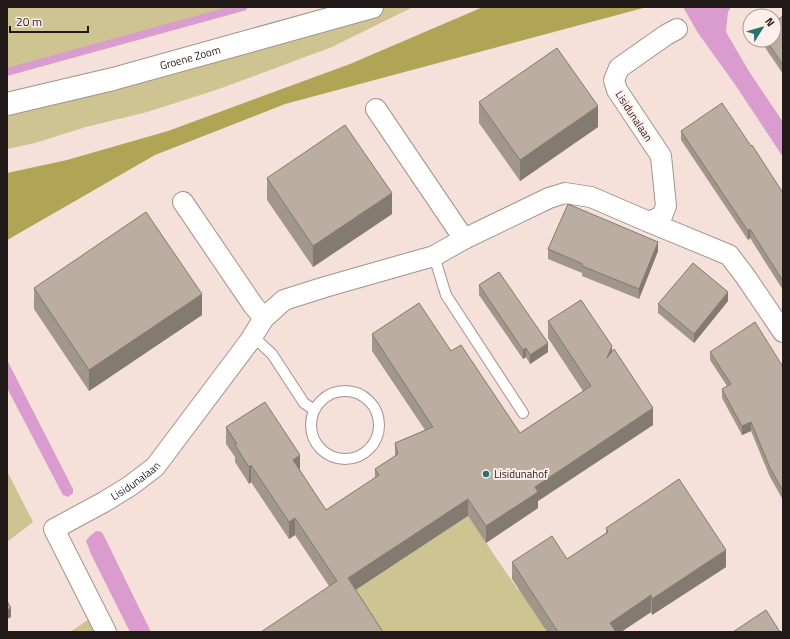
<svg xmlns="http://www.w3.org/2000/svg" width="790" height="639" font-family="'Titillium Web',sans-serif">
	<rect width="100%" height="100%" fill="#f5e0da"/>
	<path fill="#cdc491" d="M 7,7 L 240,7 L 76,54 L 7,72 Z
		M 388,7 L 413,7 L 332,47 L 216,90 L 147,112 L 86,127 L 35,143 L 7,149 L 7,113 L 260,47 Z
		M 7,471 L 33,522 L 7,542 Z
		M 468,516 L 518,590 L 519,589 L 547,632 L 372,632 L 348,595 Z
		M 92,617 L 100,632 L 70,632 Z"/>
	<path fill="#b2a455" d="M 483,7 L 647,7 L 285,104 L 155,155 L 9,239 L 7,242 L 7,173 L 67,160 L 168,131 L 350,64 Z"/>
	<path fill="#da9bcf" d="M 683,7 L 731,7 L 728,12 L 726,32 L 750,73 L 783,122 L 783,157 L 734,83 L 698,33 Z
		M 7,360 L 73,489 L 73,493 L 68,497 L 63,495 L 7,388 Z
		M 96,531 L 102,532 L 151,632 L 130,632 L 91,554 L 86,541 L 89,537 Z"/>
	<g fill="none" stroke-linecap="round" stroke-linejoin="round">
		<path stroke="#da9bcf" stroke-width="8" d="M 7,72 C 86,51 164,28 243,7"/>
		<defs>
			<path id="service" d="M 434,256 L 446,295 L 523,413
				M 249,342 L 260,343 L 272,354 L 304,403 L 314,410
				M311 425a34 34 0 1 1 68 0a34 34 0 1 1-68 0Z"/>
			<g id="minor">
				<path d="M 376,109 L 464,239"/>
				<path d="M 183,202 L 253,305 L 264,318"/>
				<path d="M 649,222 L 662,216 L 666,206 L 661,156 L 617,90 L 614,80 L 619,68 L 666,35 L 677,29"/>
				<path id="s1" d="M 106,632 L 54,529 L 104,502 L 130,486 L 155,467 L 249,342 L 264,318 L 284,300 L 325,287 L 434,256 L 464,239 L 549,198 L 565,193 L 591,197 L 649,222 L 729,255 L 745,276 L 783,332"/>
			</g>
			<g id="secondary">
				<path id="s2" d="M 7,104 L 113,79 L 372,7"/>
			</g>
		</defs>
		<use href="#service" stroke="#a5928c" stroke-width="12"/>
		<use href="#minor" stroke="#a5928c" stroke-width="22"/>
		<use href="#secondary" stroke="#a5928c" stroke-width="24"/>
		<use href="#service" stroke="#fff" stroke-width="10"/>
		<use href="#minor" stroke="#fff" stroke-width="20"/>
		<use href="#secondary" stroke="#fff" stroke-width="22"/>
	</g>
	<path fill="#a1968a" d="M 783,16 L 783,74 L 760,40 L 774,40 Z
		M 479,102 L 598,127 L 520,181 L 479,123 Z
		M 681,131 L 783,193 L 783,290 L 750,238 L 748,240 L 681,140 Z
		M 267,178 L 392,214 L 313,267 L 267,200 Z
		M 548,249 L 658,251 L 639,299 L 582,276 L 582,273 L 548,259 Z
		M 479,285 L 548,352 L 530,364 L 526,357 L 523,359 L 479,295 Z
		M 34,288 L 202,315 L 89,391 L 34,309 Z
		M 728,301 L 694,343 L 658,313 L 658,304 Z
		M 548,321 L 612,352 L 653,425 L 538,501 L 538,508 L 486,543 L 468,516 L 329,586 L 295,535 L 289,539 L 251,482 L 249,484 L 235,462 L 235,457 L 226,444 L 226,427 L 300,471 L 326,510 L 375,478 L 375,469 L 395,456 L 395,443 L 425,430 L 372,351 L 372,334 L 451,351 L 520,433 L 583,391 L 548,338 Z
		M 710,352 L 783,367 L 783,500 L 770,477 L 751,431 L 742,435 L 722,398 L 722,389 L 727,386 L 710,360 Z
		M 654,496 L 726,567 L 652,615 L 651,612 L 621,632 L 547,632 L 512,579 L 512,562 L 567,559 L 606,533 L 606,528 L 654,497 Z"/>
	<path fill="#837a70" d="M 598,106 L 598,127 L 520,181 L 520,160 Z
		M 392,193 L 392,214 L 313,267 L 313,246 Z
		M 750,229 L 750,238 L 748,240 L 748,231 Z
		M 658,242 L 658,251 L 639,299 L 639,289 Z
		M 728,292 L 728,301 L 694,343 L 694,334 Z
		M 202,294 L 202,315 L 89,391 L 89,370 Z
		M 548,343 L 548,352 L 530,364 L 530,355 Z
		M 612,346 L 612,363 L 607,358 Z
		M 526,348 L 526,357 L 523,359 L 523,350 Z
		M 653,408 L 653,425 L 538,501 L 538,508 L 486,543 L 486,526 L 535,487 Z
		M 751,422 L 751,431 L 742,435 L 742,426 Z
		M 300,455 L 300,471 L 293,460 Z
		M 251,465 L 251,482 L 249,484 L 249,467 Z
		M 468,499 L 468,516 L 348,595 L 348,578 Z
		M 295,518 L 295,535 L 289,539 L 289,522 Z
		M 726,550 L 726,567 L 652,615 L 652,599 Z
		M 651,595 L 651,612 L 621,632 L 610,632 L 610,623 Z
		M 11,608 L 11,617 L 7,619 L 7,610 Z"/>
	<path fill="#bbaea0" stroke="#837a70" d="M 783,16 L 783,65 L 766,40 L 774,40 L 774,22 Z
		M 557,48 L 598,106 L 520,160 L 479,102 Z
		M 722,103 L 751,146 L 752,145 L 783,193 L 783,281 L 750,229 L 748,231 L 681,131 Z
		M 345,125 L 392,193 L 313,246 L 267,178 Z
		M 568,204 L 658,242 L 639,289 L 582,266 L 583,264 L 548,249 Z
		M 146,212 L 202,294 L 89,370 L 34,288 Z
		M 693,263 L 728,292 L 694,334 L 658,304 Z
		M 499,272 L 548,343 L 530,355 L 526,348 L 523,350 L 479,285 Z
		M 581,300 L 612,346 L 607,358 L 614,349 L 653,408 L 535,487 L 538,492 L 486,526 L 468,499 L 348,578 L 383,632 L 261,632 L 337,581 L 295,518 L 289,522 L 251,465 L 249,467 L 235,445 L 237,444 L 226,427 L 265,402 L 300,455 L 293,460 L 326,510 L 379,475 L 375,469 L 398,454 L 395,443 L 433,427 L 372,334 L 419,303 L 451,351 L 461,345 L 520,433 L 591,386 L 548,321 Z
		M 755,322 L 783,367 L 783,491 L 770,468 L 751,422 L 742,426 L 732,408 L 722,389 L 731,384 L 710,352 Z
		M 679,479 L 726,550 L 652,599 L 651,595 L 610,623 L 616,632 L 558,632 L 512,562 L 552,536 L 567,559 L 608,532 L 606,528 L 654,496 Z
		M 7,601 L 11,608 L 7,610 Z
		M 766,610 L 780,632 L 733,632 Z"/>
	<circle fill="#267070" stroke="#ffeee9" stroke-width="1.5" cx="486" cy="474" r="4"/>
	<g text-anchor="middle" stroke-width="4" stroke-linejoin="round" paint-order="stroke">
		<g font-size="11" fill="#211a18" stroke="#ffeee9">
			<text dy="4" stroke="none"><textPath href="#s2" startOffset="189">Groene Zoom</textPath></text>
			<text transform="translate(634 116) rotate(57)" y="4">Lisidunalaan</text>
			<text dy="4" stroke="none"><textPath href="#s1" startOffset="210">Lisidunalaan</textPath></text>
		</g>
		<g font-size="11" fill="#211a18" stroke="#ffeee9" text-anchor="start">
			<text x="494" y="478">Lisidunahof</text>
		</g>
	</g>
	<rect width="790" height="639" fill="none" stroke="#211a18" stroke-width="16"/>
	<g transform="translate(762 28) rotate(53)"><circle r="19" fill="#ffeee9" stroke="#a69995"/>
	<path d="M0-3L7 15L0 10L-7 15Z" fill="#267070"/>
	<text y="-6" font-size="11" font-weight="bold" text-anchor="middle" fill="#211a18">N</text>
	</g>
	<path d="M10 26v6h78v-6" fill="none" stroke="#211a18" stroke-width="2"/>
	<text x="16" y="26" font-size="12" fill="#211a18" stroke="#ffeee9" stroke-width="3" paint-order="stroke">20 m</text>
</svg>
